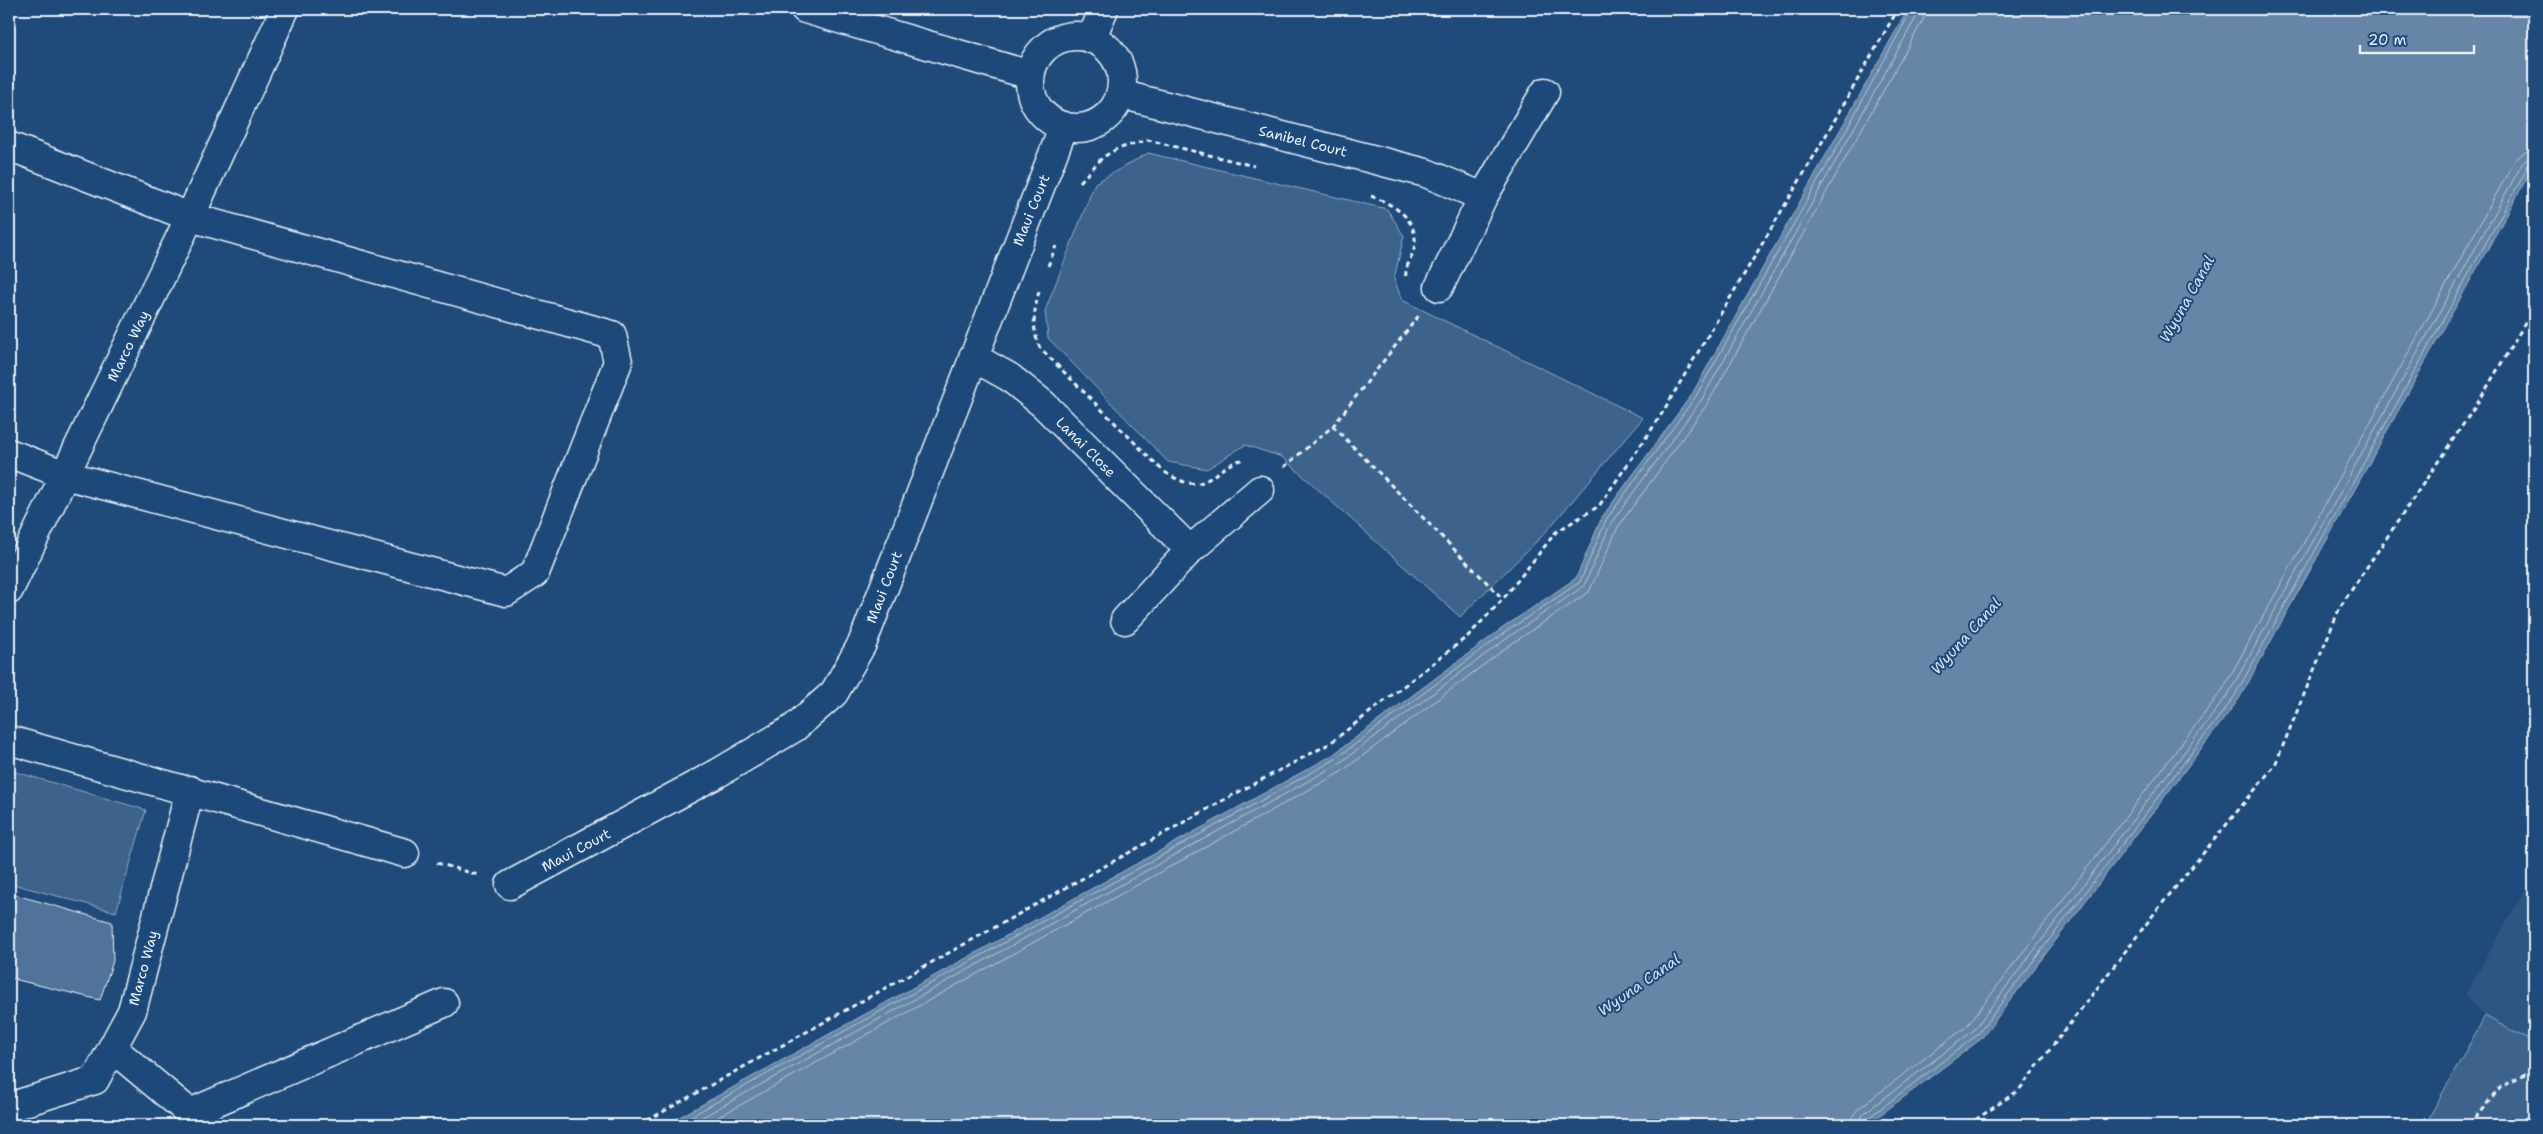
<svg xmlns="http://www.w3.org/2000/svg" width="2543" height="1134" font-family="'Shantell Sans',sans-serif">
	<rect width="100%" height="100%" fill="#1f4a7a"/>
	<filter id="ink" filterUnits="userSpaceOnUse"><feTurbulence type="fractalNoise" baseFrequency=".02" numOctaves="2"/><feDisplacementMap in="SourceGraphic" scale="10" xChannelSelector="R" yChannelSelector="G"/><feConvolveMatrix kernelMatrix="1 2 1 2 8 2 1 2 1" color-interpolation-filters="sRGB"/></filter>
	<g filter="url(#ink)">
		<path fill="#2e5683" d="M 2534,874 L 2534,1043 L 2485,1016 L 2465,995 Z"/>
		<path fill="#3c628c" stroke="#92aac2" d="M 1148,153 L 1387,209 L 1404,236 L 1394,279 L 1402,300 L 1643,418 L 1545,533 L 1460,617 L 1282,457 L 1245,445 L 1207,469 L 1168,462 L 1048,338 L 1045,311 L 1095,183 Z
			M 9,770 L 146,810 L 116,912 L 9,883 Z
			M 2485,1016 L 2534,1043 L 2534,1125 L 2425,1125 Z"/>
		<path fill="#6685a7" stroke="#9ab0c7" d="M 1908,9 L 2534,9 L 2534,165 L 2239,699 L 1981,1039 L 1867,1125 L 665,1125 L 1331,756 L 1504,627 L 1576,578 L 1602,517 L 1692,394 Z"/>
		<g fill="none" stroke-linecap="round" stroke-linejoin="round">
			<path stroke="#b4c6d8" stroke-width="1" d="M 675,1125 L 1334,760 L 1507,631 L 1580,582 L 1606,520 L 1696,396 L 1830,160 L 1912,9
				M 688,1125 L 1337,765 L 1510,636 L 1584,586 L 1611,523 L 1702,399 L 1917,16 L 1918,9
				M 704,1125 L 1341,772 L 1514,642 L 1589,592 L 1618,527 L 1708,403 L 1923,20 L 1926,9
				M 1851,1125 L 1852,1117 L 1858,1109 L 1967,1026 L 2223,689 L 2515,160 L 2523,153 L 2534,150
				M 1859,1125 L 1863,1114 L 1973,1031 L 2229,693 L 2522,164 L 2527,159 L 2534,158
				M 1865,1125 L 1867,1119 L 1977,1035 L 2234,697 L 2528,167 L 2534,164"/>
		</g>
		<path fill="#517399" stroke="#e8f1f8" d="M 9,893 L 112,922 L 113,961 L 100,1000 L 9,978 Z"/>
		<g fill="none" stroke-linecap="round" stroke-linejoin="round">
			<defs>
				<path id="minor" d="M 805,9 L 1030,75
					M1030 82a46 46 0 1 1 92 0a46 46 0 1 1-92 0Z
					M 1091,39 L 1104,9
					M 1120,94 L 1426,173 L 1483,197
					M 9,146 L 190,217 L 612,335 L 618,362 L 535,573 L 506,592 L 65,475 L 9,453
					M 1439,287 L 1483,197 L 1545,92
					M 973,357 L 1009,377 L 1043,404 L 1190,550
					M 9,590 L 190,217 L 285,9
					M 1125,620 L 1190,550 L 1260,490
					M 9,740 L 405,853
					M 510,885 L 718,773 L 794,728 L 834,693 L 862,644 L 1064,126
					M 112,1048 L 190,1113 L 444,1003
					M 9,1107 L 95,1080 L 132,1011 L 190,790"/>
			</defs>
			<use href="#minor" stroke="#e8f1f8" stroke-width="31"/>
			<path stroke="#e8f1f8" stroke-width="3" stroke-dasharray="5 4" stroke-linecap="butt" d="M 1080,182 L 1103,157 L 1117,149 L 1148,140 L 1254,166
				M 1371,196 C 1392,204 1417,217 1415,244 C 1414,256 1404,266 1406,278
				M 1048,266 L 1056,246
				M 1039,291 C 1034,312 1031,327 1040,348 L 1163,471 C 1209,501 1207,469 1244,459
				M 1333,426 L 1503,599
				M 1284,467 L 1333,426 L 1420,314
				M 437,863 L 478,875
				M 639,1125 L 1231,796 L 1329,744 L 1468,636 L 1503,599 L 1556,532 L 1599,506 L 1658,420 L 1817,151 L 1898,9
				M 1968,1125 L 2019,1090 L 2157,910 L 2275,765 L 2340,607 L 2479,401 L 2534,308
				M 2469,1125 L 2501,1087 L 2525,1075 L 2534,1078"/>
			<use href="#minor" stroke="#1f4a7a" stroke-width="28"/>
		</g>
	</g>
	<g text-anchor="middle" stroke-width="4" stroke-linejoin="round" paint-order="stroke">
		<g font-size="14" fill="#e8f1f8" stroke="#1f4a7a">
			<text transform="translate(1303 141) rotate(14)" y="5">Sanibel Court</text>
			<text transform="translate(1031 210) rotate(-68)" y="5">Maui Court</text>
			<text transform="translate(128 346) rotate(-64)" y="5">Marco Way</text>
			<text transform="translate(1086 447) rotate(45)" y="5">Lanai Close</text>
			<text transform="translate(884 587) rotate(-69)" y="5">Maui Court</text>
			<text transform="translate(576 850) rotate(-28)" y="5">Maui Court</text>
			<text transform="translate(143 968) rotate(-75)" y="5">Marco Way</text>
		</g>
		<g font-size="15" font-style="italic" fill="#d4e1ec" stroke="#1f4a7a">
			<text transform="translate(2187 299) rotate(-61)" y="5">Wyuna Canal</text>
			<text transform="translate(1966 636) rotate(-48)" y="5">Wyuna Canal</text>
			<text transform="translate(1639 985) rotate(-35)" y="5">Wyuna Canal</text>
		</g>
	</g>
	<rect width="2543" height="1134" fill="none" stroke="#1f4a7a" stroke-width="30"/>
	<rect x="15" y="15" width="2513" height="1104" fill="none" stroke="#e8f1f8" stroke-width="2" filter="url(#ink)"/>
	<path d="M2360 45v8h114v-8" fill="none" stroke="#e8f1f8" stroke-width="2.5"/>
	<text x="2368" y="45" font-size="15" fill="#e8f1f8" stroke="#1f4a7a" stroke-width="4" paint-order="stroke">20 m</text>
</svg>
